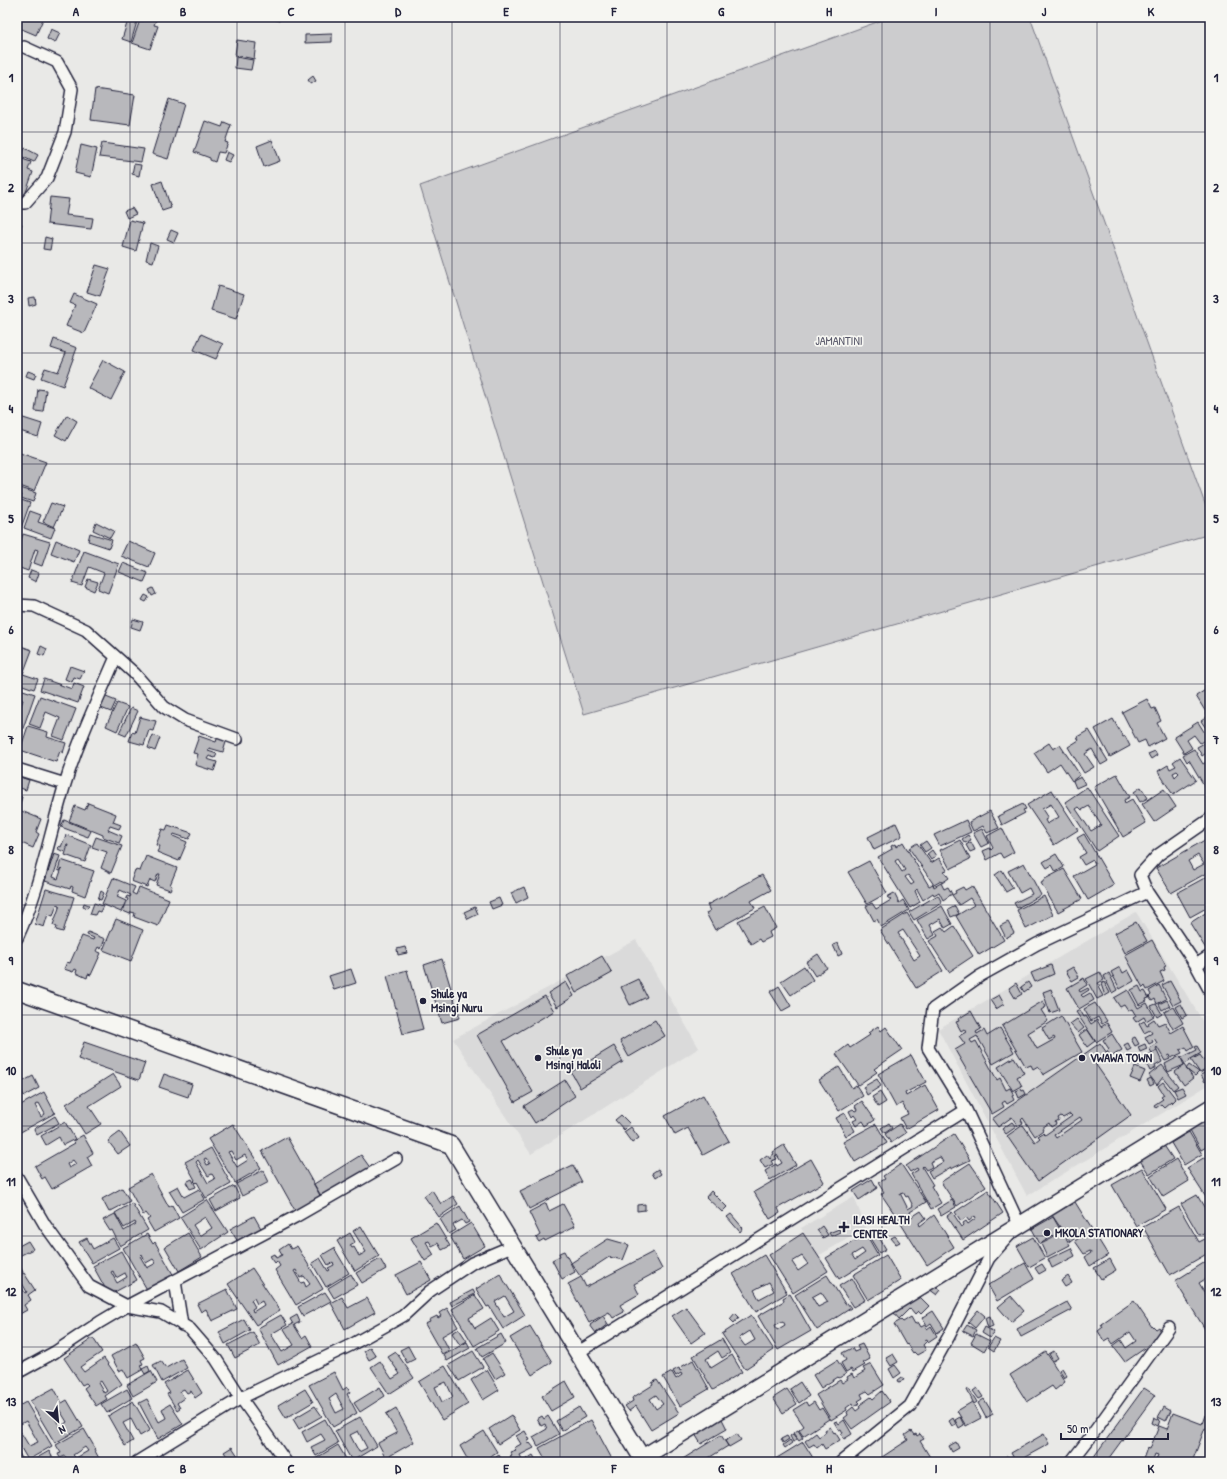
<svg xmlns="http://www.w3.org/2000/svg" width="1227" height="1479" font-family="'Patrick Hand',sans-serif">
	<rect width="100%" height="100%" fill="#e9e9e7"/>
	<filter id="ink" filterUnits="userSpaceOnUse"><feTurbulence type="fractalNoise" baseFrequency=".025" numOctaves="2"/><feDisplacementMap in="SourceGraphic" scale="8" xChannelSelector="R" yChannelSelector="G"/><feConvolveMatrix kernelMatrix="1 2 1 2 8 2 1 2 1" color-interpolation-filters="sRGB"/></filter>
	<g filter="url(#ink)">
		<path fill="#dadada" d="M 1136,912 L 1210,1033 L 1210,1084 L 1027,1196 L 938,1029 Z
			M 636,940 L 699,1048 L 531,1154 L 453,1039 Z
			M 854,1197 L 866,1228 L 818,1256 L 801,1228 Z"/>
		<path fill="#ccccce" stroke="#777784" d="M 891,17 L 1030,17 L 1210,518 L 1210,534 L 584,714 L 420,186 Z"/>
		<path fill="#b8b8bc" stroke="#22223b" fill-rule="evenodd" d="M 17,17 L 44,17 L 36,35 L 17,27 Z
			M 129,17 L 138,18 L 131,42 L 122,39 Z
			M 145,17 L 157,17 L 154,25 L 158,26 L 150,49 L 132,43 L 140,20 L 143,21 Z
			M 269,17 L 281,17 L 279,21 Z
			M 51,29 L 60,33 L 55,43 L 47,39 Z
			M 332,34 L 332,42 L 305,43 L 305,35 Z
			M 237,40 L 256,43 L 254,59 L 235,55 Z
			M 236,57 L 253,60 L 251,70 L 235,68 Z
			M 313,76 L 316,81 L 311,84 L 308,80 Z
			M 95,89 L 135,95 L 130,125 L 91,120 Z
			M 169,99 L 184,104 L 168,159 L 152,154 Z
			M 205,121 L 222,127 L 224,122 L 231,125 L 225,142 L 228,143 L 224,153 L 218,152 L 215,162 L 210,160 L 210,158 L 194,152 Z
			M 272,140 L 280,161 L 264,167 L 257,146 Z
			M 102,143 L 144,149 L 141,162 L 99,157 Z
			M 81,145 L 97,149 L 91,177 L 75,173 Z
			M 25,148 L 38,155 L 34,162 L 21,156 Z
			M 227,152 L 233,155 L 229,162 L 224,160 Z
			M 22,159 L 31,162 L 28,170 L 33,172 L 24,198 L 17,196 L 17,161 L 21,162 Z
			M 134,164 L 141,165 L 139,176 L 132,174 Z
			M 162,181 L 171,208 L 162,211 L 153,184 Z
			M 50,197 L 69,199 L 66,215 L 93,218 L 91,229 L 47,224 Z
			M 132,208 L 136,214 L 127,218 L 124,211 Z
			M 130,220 L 143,223 L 136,251 L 123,247 Z
			M 17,222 L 22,224 L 17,235 Z
			M 171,230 L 178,233 L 174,242 L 167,239 Z
			M 45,237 L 52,239 L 50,250 L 43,249 Z
			M 150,243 L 158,246 L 153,262 L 146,260 Z
			M 96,265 L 110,269 L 100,296 L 87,292 Z
			M 218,286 L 244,294 L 236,319 L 211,311 Z
			M 74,294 L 97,304 L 84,333 L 66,326 L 75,305 L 70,303 Z
			M 35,297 L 36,304 L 29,306 L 28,298 Z
			M 201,334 L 223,344 L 216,359 L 194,350 Z
			M 54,339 L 77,348 L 63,386 L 41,378 L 45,368 L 58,372 L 66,353 L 51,348 Z
			M 103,360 L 125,372 L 111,400 L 88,388 Z
			M 28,371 L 36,374 L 34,379 L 26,376 Z
			M 38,389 L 46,390 L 43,412 L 35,411 Z
			M 17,399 L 23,403 L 17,412 Z
			M 67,415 L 77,421 L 66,441 L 55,435 Z
			M 17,416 L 42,424 L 38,437 L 17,430 Z
			M 17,452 L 46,462 L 34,491 L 17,485 Z
			M 17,487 L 36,493 L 33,502 L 21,498 L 22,495 L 17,493 Z
			M 18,499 L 30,503 L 21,528 L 17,527 L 17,514 L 19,515 L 19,513 L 17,512 Z
			M 51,503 L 63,507 L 54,527 L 43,522 Z
			M 30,511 L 41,515 L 38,522 L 55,528 L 51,538 L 24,528 Z
			M 96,522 L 114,531 L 110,538 L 93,530 Z
			M 17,532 L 20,533 L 17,542 Z
			M 90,533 L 112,540 L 109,548 L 88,541 Z
			M 23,534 L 50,542 L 42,566 L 34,563 L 38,550 L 35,549 L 28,571 L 17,567 L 17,553 Z
			M 56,540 L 79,550 L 74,562 L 51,553 Z
			M 128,541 L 155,553 L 149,567 L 121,556 Z
			M 84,551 L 119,564 L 108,593 L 98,589 L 104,573 L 89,567 L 82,586 L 72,583 Z
			M 123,563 L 148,573 L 144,582 L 119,572 Z
			M 31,570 L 39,573 L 36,582 L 28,578 Z
			M 88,579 L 98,582 L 94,591 L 85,587 Z
			M 153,588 L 156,594 L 152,596 L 149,590 Z
			M 145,595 L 149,597 L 146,602 L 142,600 Z
			M 133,619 L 143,622 L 140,630 L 131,627 Z
			M 21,646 L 32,650 L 23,674 L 38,679 L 34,689 L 17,683 L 17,658 Z
			M 41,646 L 47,649 L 44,656 L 38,654 Z
			M 70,666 L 84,671 L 80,679 L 74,677 L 72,682 L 65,679 Z
			M 44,679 L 72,689 L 74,683 L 84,687 L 78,703 L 40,690 Z
			M 1210,687 L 1210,712 L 1207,714 L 1196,696 Z
			M 17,688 L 35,694 L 21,734 L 17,732 L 17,717 L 23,700 L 17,698 Z
			M 40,696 L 76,709 L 64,740 L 53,736 L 60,718 L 46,712 L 40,728 L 29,724 Z
			M 106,697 L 116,701 L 111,712 L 101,708 Z
			M 1147,699 L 1152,709 L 1155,708 L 1161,721 L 1157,723 L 1165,738 L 1148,747 L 1145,740 L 1138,743 L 1122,712 Z
			M 117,703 L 128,707 L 117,731 L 106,726 Z
			M 131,708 L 138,711 L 126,736 L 119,733 Z
			M 1210,715 L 1210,734 L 1201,721 Z
			M 140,717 L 156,721 L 153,731 L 149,730 L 144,745 L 129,741 L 132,732 L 135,733 Z
			M 1113,719 L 1123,737 L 1125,736 L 1130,746 L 1110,757 L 1095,729 Z
			M 1198,722 L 1208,738 L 1200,743 L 1194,735 L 1187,740 L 1192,748 L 1184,753 L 1174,737 Z
			M 28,726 L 48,732 L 47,737 L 66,743 L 63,753 L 60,751 L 56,762 L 20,750 Z
			M 1089,730 L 1108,761 L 1101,765 L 1092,749 L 1085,754 L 1094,767 L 1084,773 L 1068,747 L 1079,740 L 1077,737 Z
			M 17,734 L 20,735 L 17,745 Z
			M 153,735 L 160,738 L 155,751 L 148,748 Z
			M 199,736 L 216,742 L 218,736 L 227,739 L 223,752 L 209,748 L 208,751 L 217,754 L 215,758 L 209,756 L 207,759 L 217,762 L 214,771 L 195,765 L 198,754 L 193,753 Z
			M 1210,740 L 1210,756 L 1208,752 L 1202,756 L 1197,747 Z
			M 1049,743 L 1053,749 L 1060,745 L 1080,775 L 1072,781 L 1060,763 L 1047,772 L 1034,753 Z
			M 1194,749 L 1203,764 L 1210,760 L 1210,785 L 1205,787 L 1189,760 L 1187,762 L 1183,755 Z
			M 1155,751 L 1157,755 L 1151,759 L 1148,754 Z
			M 1180,757 L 1196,780 L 1173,795 L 1158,771 L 1168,765 L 1170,769 L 1176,766 L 1173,762 ZM 1177,771 L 1179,773 L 1175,777 L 1173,773 Z
			M 1117,774 L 1130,797 L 1124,800 L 1125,803 L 1132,799 L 1146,823 L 1123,837 L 1094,787 Z
			M 17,776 L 29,780 L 26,790 L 17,787 Z
			M 1081,777 L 1085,784 L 1076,788 L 1073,781 Z
			M 1087,787 L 1119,836 L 1097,851 L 1065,802 ZM 1089,806 L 1101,825 L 1091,831 L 1076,809 L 1079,807 L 1082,810 Z
			M 1141,787 L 1148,798 L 1140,802 L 1134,792 Z
			M 1164,789 L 1176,807 L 1154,822 L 1142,804 Z
			M 1052,790 L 1078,830 L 1054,845 L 1027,805 ZM 1051,804 L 1059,817 L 1047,824 L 1045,820 L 1048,818 L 1042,809 Z
			M 17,795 L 22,797 L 19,807 L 17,806 Z
			M 88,803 L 116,814 L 113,822 L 121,825 L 119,829 L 110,826 L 108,830 L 122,836 L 119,843 L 103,837 L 103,835 L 69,821 L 75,806 L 85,810 Z
			M 1023,804 L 1026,809 L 1023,810 L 1025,813 L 1002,825 L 998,816 Z
			M 19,810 L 41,819 L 36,832 L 39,834 L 33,848 L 17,841 L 17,818 L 20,819 L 21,817 L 17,816 Z
			M 990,811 L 999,828 L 987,833 L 983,826 L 973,831 L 969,822 Z
			M 64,820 L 91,831 L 88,837 L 61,827 Z
			M 966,820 L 971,832 L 940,846 L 934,835 Z
			M 896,823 L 902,836 L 874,850 L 868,837 Z
			M 168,825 L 192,833 L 189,839 L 174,834 L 173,836 L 187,842 L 179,861 L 157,852 L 160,846 L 156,845 L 162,829 L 166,830 Z
			M 1002,828 L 1014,852 L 1003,858 L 1000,853 L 987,860 L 983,851 L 990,848 L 991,850 L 993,848 L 987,836 Z
			M 982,829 L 989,843 L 981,847 L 973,833 Z
			M 1084,834 L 1114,885 L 1088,900 L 1074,876 L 1095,864 L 1093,860 L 1084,865 L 1079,857 L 1086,853 L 1077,838 Z
			M 66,835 L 91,845 L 85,862 L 65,855 L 68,845 L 67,845 L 64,852 L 58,849 L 59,846 L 61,847 Z
			M 968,835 L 971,840 L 965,843 L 962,839 Z
			M 96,837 L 122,846 L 111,873 L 101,868 L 107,852 L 92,847 Z
			M 1210,837 L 1210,871 L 1171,893 L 1156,868 ZM 1198,855 L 1204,864 L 1193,870 L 1188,861 Z
			M 960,840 L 970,859 L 950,869 L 940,850 Z
			M 926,841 L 931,848 L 925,852 L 920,845 Z
			M 903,842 L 929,886 L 933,884 L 934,887 L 941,883 L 944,889 L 948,887 L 952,894 L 943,900 L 939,892 L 934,895 L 933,893 L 923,900 L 917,889 L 915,891 L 920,902 L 910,908 L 878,857 L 892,849 L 891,846 L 895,844 L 896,847 ZM 898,859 L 905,870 L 902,872 L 895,861 ZM 908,875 L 914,883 L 911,885 L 905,877 Z
			M 971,842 L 975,850 L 970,852 L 966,845 Z
			M 917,843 L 931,863 L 939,858 L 947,870 L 944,871 L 949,878 L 942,883 L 941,881 L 934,885 L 909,848 Z
			M 932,850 L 936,856 L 931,860 L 927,854 Z
			M 54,854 L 60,856 L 53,877 L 58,879 L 62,868 L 60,871 L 58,870 L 61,860 L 94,871 L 85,896 L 72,891 L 73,887 L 71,886 L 70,889 L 45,881 Z
			M 1056,854 L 1064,867 L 1056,872 L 1052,865 L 1047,868 L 1043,862 Z
			M 146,856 L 177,868 L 170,885 L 172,886 L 170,890 L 156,885 L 160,874 L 158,874 L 155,882 L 150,880 L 147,887 L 131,881 L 135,870 L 140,871 Z
			M 869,861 L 887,893 L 867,904 L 848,872 Z
			M 1024,863 L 1041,895 L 1017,908 L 1014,903 L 1032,894 L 1029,888 L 1020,893 L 1008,871 Z
			M 1064,869 L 1082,899 L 1058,912 L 1041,883 L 1043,882 L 1043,880 Z
			M 1002,870 L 1013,888 L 1006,892 L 995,875 Z
			M 762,875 L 771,890 L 751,901 L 755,908 L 715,930 L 706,913 L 710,911 L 707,905 Z
			M 1210,875 L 1210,906 L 1190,917 L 1177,893 Z
			M 113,878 L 135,887 L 132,893 L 136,895 L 139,887 L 169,899 L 158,926 L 134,917 L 135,913 L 131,912 L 130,914 L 123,911 L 128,899 L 126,898 L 127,896 L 130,897 L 131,895 L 120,890 L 117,897 L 126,901 L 121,912 L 102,904 Z
			M 972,886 L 1004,940 L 979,955 L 956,916 L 974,905 L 970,898 L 959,905 L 952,895 L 956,893 L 955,891 L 963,887 L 965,890 Z
			M 524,887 L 528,897 L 516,903 L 511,893 Z
			M 46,889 L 74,897 L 63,932 L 56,930 L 57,927 L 53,925 L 60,905 L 57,904 L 53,916 L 48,914 L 44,927 L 35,924 Z
			M 101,891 L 104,893 L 101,900 L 98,899 Z
			M 894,893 L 899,903 L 903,900 L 909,910 L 881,927 L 877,919 L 874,921 L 866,906 L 872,903 L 876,909 L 891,900 L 887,897 Z
			M 938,895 L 942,903 L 914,920 L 909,912 Z
			M 1044,896 L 1053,915 L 1026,929 L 1017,910 Z
			M 499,898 L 502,905 L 492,909 L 489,902 Z
			M 84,903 L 89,905 L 87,908 L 83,906 Z
			M 94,903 L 103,906 L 100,912 L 97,911 L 95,915 L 90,914 Z
			M 942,906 L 952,924 L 945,928 L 940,919 L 930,925 L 935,935 L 928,939 L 917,920 Z
			M 955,906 L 959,914 L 951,917 L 948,910 Z
			M 475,907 L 478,914 L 468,919 L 464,912 Z
			M 765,907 L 776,928 L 769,932 L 771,937 L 761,942 L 759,939 L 751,944 L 738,921 Z
			M 1210,910 L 1210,947 L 1206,949 L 1190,923 Z
			M 907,913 L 943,971 L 916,988 L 880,930 ZM 903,930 L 920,956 L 914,960 L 898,933 Z
			M 116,919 L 143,930 L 131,961 L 103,950 Z
			M 1008,922 L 1014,933 L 1006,938 L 1000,926 Z
			M 1136,922 L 1147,941 L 1125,953 L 1115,933 Z
			M 954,926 L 973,956 L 949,972 L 929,941 L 938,936 L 935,931 L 942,927 L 946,932 Z
			M 88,932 L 105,939 L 101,949 L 98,947 L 96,951 L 101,953 L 91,975 L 88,974 L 87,978 L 76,973 L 77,970 L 75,969 L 73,972 L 64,969 L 67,962 L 70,963 L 82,936 L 93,940 L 94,938 L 87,935 Z
			M 1152,940 L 1166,966 L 1164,967 L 1165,970 L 1160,972 L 1164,981 L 1147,990 L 1145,986 L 1143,988 L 1125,955 Z
			M 838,943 L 842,954 L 838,956 L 833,945 Z
			M 405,947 L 407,953 L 398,955 L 397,949 Z
			M 818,954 L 827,968 L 815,976 L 806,962 Z
			M 602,956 L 612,973 L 576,993 L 567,976 Z
			M 442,959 L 460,1018 L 442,1023 L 424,965 Z
			M 1051,965 L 1054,974 L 1035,982 L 1031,973 Z
			M 804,966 L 813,980 L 791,995 L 781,981 Z
			M 1073,967 L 1079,977 L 1072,981 L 1066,971 Z
			M 1120,967 L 1123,973 L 1128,970 L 1134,981 L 1120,989 L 1111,972 Z
			M 351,969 L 356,983 L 334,990 L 329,976 Z
			M 407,970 L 423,1029 L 403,1034 L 387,976 Z
			M 1100,972 L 1104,980 L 1098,983 L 1100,986 L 1098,987 L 1103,996 L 1097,999 L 1086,979 Z
			M 1109,973 L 1117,990 L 1112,993 L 1104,976 Z
			M 1084,978 L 1087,985 L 1079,990 L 1080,992 L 1088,988 L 1089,990 L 1081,995 L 1083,997 L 1090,993 L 1094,1000 L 1079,1009 L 1067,988 Z
			M 638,979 L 647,997 L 630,1005 L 621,987 Z
			M 1170,981 L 1181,1001 L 1173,1005 L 1162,985 Z
			M 566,982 L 574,996 L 557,1007 L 548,993 Z
			M 1028,982 L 1031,987 L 1024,992 L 1021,987 Z
			M 1104,982 L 1110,993 L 1105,996 L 1101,984 Z
			M 1016,983 L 1022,994 L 1015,998 L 1009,988 Z
			M 1159,985 L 1166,999 L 1157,1004 L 1155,999 L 1152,1001 L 1149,997 L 1151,995 L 1149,991 Z
			M 779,986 L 791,1006 L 782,1011 L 770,992 Z
			M 1139,986 L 1142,992 L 1145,991 L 1149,998 L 1146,999 L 1147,1001 L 1139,1005 L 1131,990 Z
			M 1051,989 L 1059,1010 L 1050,1013 L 1043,992 Z
			M 1128,990 L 1138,1008 L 1147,1003 L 1154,1016 L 1146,1021 L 1144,1017 L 1136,1022 L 1133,1018 L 1136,1016 L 1132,1009 L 1128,1011 L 1124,1005 L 1120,1007 L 1114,998 Z
			M 999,995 L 1004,1004 L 996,1009 L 990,1000 Z
			M 545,996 L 554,1011 L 503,1041 L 533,1092 L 515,1102 L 477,1035 Z
			M 1167,1000 L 1170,1006 L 1162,1010 L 1159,1004 Z
			M 1043,1001 L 1046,1007 L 1041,1010 L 1048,1021 L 1028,1033 L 1037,1049 L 1055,1039 L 1054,1037 L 1049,1040 L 1042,1028 L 1061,1016 L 1082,1052 L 1043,1075 L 1038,1066 L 1033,1069 L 1031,1065 L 1026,1067 L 1002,1026 Z
			M 1095,1003 L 1107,1021 L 1102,1024 L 1098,1017 L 1091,1021 L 1084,1009 Z
			M 1156,1004 L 1162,1014 L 1157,1017 L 1151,1006 Z
			M 1181,1004 L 1187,1015 L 1182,1018 L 1176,1007 Z
			M 1174,1007 L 1183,1023 L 1173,1029 L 1164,1012 Z
			M 1080,1010 L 1084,1017 L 1086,1016 L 1091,1024 L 1097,1020 L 1101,1027 L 1107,1023 L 1112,1032 L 1096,1042 L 1076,1012 Z
			M 971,1011 L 981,1029 L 976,1032 L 977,1034 L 984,1030 L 987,1036 L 1000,1028 L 1014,1052 L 993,1064 L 977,1036 L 970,1040 L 972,1043 L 976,1041 L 997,1080 L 1000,1078 L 1006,1090 L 1010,1088 L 1014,1095 L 1012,1096 L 1014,1100 L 1007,1104 L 1005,1101 L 1002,1103 L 1004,1107 L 992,1114 L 955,1050 L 965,1044 L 959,1036 L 966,1032 L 964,1029 L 961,1031 L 956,1022 L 959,1021 L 958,1019 Z
			M 1077,1019 L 1084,1028 L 1078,1033 L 1070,1024 Z
			M 1154,1019 L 1158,1025 L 1165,1022 L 1171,1033 L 1183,1026 L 1194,1047 L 1188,1051 L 1186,1047 L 1180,1050 L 1182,1053 L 1171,1058 L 1170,1055 L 1168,1056 L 1170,1059 L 1165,1061 L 1157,1047 L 1156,1048 L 1157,1050 L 1152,1053 L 1149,1048 L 1157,1043 L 1154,1038 L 1152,1040 L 1153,1042 L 1149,1044 L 1145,1037 L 1152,1033 L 1150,1030 L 1144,1033 L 1139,1024 L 1144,1021 L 1147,1026 L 1149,1025 L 1148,1023 Z
			M 655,1020 L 665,1036 L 629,1057 L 620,1041 Z
			M 878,1026 L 881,1031 L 886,1027 L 902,1050 L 874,1069 L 877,1072 L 858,1085 L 836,1054 L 848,1045 L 850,1048 L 870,1035 L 868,1033 Z
			M 1087,1029 L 1095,1041 L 1087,1047 L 1079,1035 Z
			M 1112,1034 L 1122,1050 L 1111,1057 L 1107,1051 L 1109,1049 L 1103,1040 Z
			M 1135,1037 L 1139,1044 L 1135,1046 L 1131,1039 Z
			M 84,1042 L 145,1063 L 139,1080 L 78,1059 Z
			M 1100,1043 L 1107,1053 L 1094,1062 L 1131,1115 L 1038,1181 L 1007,1136 L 1023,1125 L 1035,1142 L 1040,1138 L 1038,1136 L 1043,1133 L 1045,1135 L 1072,1116 L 1070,1114 L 1063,1118 L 1061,1116 L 1058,1118 L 1059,1120 L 1055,1122 L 1056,1124 L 1051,1127 L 1049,1123 L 1042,1128 L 1043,1130 L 1035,1136 L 1023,1118 L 1021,1120 L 1023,1123 L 1018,1126 L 1012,1117 L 998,1127 L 992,1119 ZM 1080,1117 L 1082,1120 L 1056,1138 L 1054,1135 Z
			M 1128,1043 L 1131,1049 L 1127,1051 L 1124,1045 Z
			M 1145,1044 L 1147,1049 L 1140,1052 L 1138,1047 Z
			M 614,1046 L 623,1062 L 580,1088 L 571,1072 Z
			M 1197,1046 L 1201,1053 L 1189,1060 L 1190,1061 L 1185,1064 L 1181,1058 L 1197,1050 L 1195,1047 Z
			M 1157,1051 L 1162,1062 L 1155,1066 L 1156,1068 L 1150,1071 L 1143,1057 Z
			M 911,1055 L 926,1082 L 905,1093 L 906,1096 L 925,1085 L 939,1110 L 906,1129 L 900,1118 L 908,1114 L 902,1103 L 896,1107 L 878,1074 Z
			M 1132,1055 L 1142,1060 L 1139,1066 L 1129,1061 Z
			M 1200,1055 L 1209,1068 L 1200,1073 L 1191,1060 Z
			M 1180,1056 L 1184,1065 L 1168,1072 L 1165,1064 Z
			M 1014,1057 L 1024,1073 L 1017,1077 L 1022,1086 L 1013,1091 L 998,1067 Z
			M 1162,1065 L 1178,1086 L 1173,1090 L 1163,1077 L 1157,1085 L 1149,1075 Z
			M 1184,1065 L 1193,1078 L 1184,1085 L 1175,1072 Z
			M 1189,1065 L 1199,1072 L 1195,1076 L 1186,1069 Z
			M 839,1067 L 852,1088 L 856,1085 L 863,1096 L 839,1111 L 819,1080 Z
			M 1135,1067 L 1145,1071 L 1140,1082 L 1130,1078 Z
			M 1209,1070 L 1210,1072 L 1210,1078 L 1205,1082 L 1201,1075 Z
			M 113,1074 L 121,1086 L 89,1106 L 101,1124 L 85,1134 L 66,1104 Z
			M 164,1074 L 192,1084 L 188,1097 L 159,1087 Z
			M 33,1076 L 39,1088 L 24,1096 L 18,1084 Z
			M 1151,1078 L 1154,1084 L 1150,1086 L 1147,1080 Z
			M 877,1079 L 881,1086 L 867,1095 L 863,1087 Z
			M 565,1080 L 575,1096 L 535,1123 L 524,1106 Z
			M 1163,1082 L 1176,1099 L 1172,1103 L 1171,1101 L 1164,1107 L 1161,1104 L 1156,1108 L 1154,1105 L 1163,1099 L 1161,1097 L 1164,1095 L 1158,1086 Z
			M 1182,1087 L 1186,1094 L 1178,1098 L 1174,1090 Z
			M 1021,1089 L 1022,1091 L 1024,1090 L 1026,1094 L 1019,1098 L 1016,1091 Z
			M 44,1092 L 55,1113 L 17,1134 L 17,1107 ZM 39,1103 L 45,1114 L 41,1117 L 35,1105 Z
			M 880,1092 L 886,1102 L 878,1107 L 872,1097 Z
			M 703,1095 L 729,1141 L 703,1155 L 688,1128 L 675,1135 L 665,1116 Z
			M 862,1101 L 875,1120 L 866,1126 L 863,1121 L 856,1126 L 853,1121 L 857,1119 L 854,1115 L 852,1117 L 849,1111 L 853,1109 L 855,1111 L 857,1110 L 855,1106 Z
			M 845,1113 L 855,1131 L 846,1136 L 836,1118 Z
			M 621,1115 L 630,1124 L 624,1130 L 615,1120 Z
			M 55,1116 L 59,1123 L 37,1135 L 34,1129 Z
			M 1210,1118 L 1210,1130 L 1205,1121 Z
			M 65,1122 L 75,1139 L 63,1145 L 59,1137 L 46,1145 L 41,1136 Z
			M 1012,1122 L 1016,1127 L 1006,1134 L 1002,1129 Z
			M 1203,1122 L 1210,1134 L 1210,1145 L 1201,1150 L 1190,1130 Z
			M 889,1123 L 892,1128 L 885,1133 L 881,1128 Z
			M 233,1124 L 261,1168 L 235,1183 L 208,1139 ZM 231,1151 L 236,1160 L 245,1155 L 248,1160 L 237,1167 L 228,1152 Z
			M 876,1124 L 887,1143 L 855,1162 L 843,1142 Z
			M 900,1124 L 906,1133 L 891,1143 L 885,1134 Z
			M 631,1127 L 639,1138 L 632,1143 L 624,1132 Z
			M 120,1132 L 130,1146 L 118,1154 L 108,1141 Z
			M 1189,1132 L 1202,1154 L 1184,1165 L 1171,1143 Z
			M 954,1134 L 970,1160 L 951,1169 L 951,1167 L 932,1178 L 928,1171 L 943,1162 L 940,1157 L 930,1162 L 932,1167 L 926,1170 L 923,1166 L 922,1167 L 933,1185 L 931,1186 L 941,1203 L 931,1209 L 911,1174 L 918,1170 L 917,1168 L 910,1172 L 906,1166 Z
			M 83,1135 L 93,1153 L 87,1157 L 92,1166 L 52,1189 L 45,1177 L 42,1179 L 35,1166 L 75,1143 L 73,1141 ZM 73,1160 L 76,1164 L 69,1168 L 67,1164 Z
			M 287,1137 L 322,1199 L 297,1214 L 262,1151 Z
			M 1163,1144 L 1173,1159 L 1149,1174 L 1139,1159 Z
			M 784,1145 L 796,1165 L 770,1180 L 765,1171 L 776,1164 L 777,1166 L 782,1163 L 777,1155 L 775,1156 L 777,1159 L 771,1161 L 773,1164 L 765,1168 L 760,1160 L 767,1155 L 770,1159 L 771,1158 L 771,1156 L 774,1154 L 773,1152 Z
			M 211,1148 L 231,1184 L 206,1198 L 197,1182 L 196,1183 L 194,1181 L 195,1180 L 185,1162 ZM 206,1158 L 210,1164 L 207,1165 L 204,1159 ZM 198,1160 L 208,1176 L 212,1174 L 215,1179 L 208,1183 L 196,1162 Z
			M 361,1155 L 371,1169 L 323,1199 L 314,1184 Z
			M 1205,1157 L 1210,1165 L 1210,1197 L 1207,1199 L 1187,1168 Z
			M 811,1159 L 824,1182 L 778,1208 L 780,1213 L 770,1219 L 754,1192 Z
			M 1176,1159 L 1189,1181 L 1163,1197 L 1150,1176 Z
			M 970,1163 L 986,1186 L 957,1206 L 941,1182 Z
			M 901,1164 L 926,1202 L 910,1212 L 911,1215 L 900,1222 L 881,1194 L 884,1192 L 878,1183 L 885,1179 L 883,1176 ZM 903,1192 L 906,1197 L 908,1196 L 913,1206 L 908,1209 L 900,1193 Z
			M 573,1165 L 582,1182 L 529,1209 L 520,1191 Z
			M 1142,1168 L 1166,1209 L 1136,1226 L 1112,1185 Z
			M 658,1169 L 661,1174 L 655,1178 L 652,1173 Z
			M 263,1170 L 269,1182 L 242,1196 L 236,1184 Z
			M 151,1174 L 169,1207 L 172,1205 L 179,1218 L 154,1232 L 147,1220 L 150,1218 L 146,1213 L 143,1215 L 128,1187 Z
			M 192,1179 L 196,1187 L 190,1189 L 186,1182 Z
			M 872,1179 L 877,1188 L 859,1200 L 853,1191 Z
			M 178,1186 L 184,1197 L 199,1189 L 205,1199 L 182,1212 L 169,1191 Z
			M 234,1186 L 240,1198 L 216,1211 L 210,1200 Z
			M 122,1188 L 130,1201 L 109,1212 L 102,1199 Z
			M 432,1190 L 441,1204 L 453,1196 L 458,1204 L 439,1217 L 424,1196 Z
			M 988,1190 L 1003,1213 L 963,1240 L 947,1216 L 952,1212 L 962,1227 L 964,1225 L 963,1223 L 966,1221 L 968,1224 L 976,1218 L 975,1216 L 969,1221 L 966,1217 L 961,1221 L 955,1212 Z
			M 711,1191 L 727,1207 L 722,1212 L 706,1197 Z
			M 1197,1195 L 1210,1217 L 1210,1252 L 1170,1275 L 1143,1227 L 1179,1207 L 1199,1242 L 1209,1237 L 1206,1232 L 1199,1235 L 1181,1204 Z
			M 207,1200 L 228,1232 L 201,1250 L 180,1217 ZM 205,1217 L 212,1228 L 200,1236 L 193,1225 Z
			M 952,1200 L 956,1207 L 941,1216 L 937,1209 Z
			M 1075,1202 L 1108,1255 L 1090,1266 L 1085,1257 L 1091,1253 L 1090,1251 L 1084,1254 L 1075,1241 L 1083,1235 L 1082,1233 L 1070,1242 L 1052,1215 Z
			M 132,1203 L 148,1230 L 120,1246 L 112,1230 L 110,1231 L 103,1220 L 115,1214 L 124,1231 L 136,1224 L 135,1222 L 124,1228 L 115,1213 Z
			M 546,1203 L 549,1211 L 563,1204 L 575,1226 L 545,1241 L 544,1239 L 539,1242 L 536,1238 L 540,1235 L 529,1212 Z
			M 645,1204 L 645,1210 L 637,1211 L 637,1205 Z
			M 460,1206 L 469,1222 L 465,1224 L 462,1220 L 453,1225 L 456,1230 L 449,1234 L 440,1219 Z
			M 921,1211 L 926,1218 L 919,1223 L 920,1226 L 934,1215 L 954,1247 L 927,1265 L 901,1224 Z
			M 731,1214 L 743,1228 L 740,1232 L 727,1217 Z
			M 254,1216 L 263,1232 L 240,1245 L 230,1229 Z
			M 1053,1217 L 1061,1231 L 1040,1244 L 1032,1229 Z
			M 436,1223 L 450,1246 L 442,1250 L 438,1243 L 432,1246 L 429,1241 L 426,1242 L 434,1255 L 425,1261 L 411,1238 Z
			M 471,1223 L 485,1246 L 463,1259 L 450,1236 Z
			M 361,1226 L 379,1256 L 355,1271 L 337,1241 L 350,1233 L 355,1242 L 350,1245 L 352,1248 L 354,1247 L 359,1256 L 366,1252 L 353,1231 Z
			M 822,1226 L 828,1235 L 823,1238 L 817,1230 Z
			M 839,1229 L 840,1232 L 831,1236 L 829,1233 Z
			M 875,1231 L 886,1249 L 879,1253 L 868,1235 Z
			M 188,1233 L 202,1257 L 179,1271 L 165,1247 Z
			M 803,1233 L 828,1271 L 793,1293 L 769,1255 ZM 802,1256 L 808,1264 L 798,1271 L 792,1262 Z
			M 1063,1233 L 1070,1245 L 1047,1257 L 1041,1244 Z
			M 147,1234 L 153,1244 L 155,1242 L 175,1278 L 149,1293 L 123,1248 ZM 142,1254 L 146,1263 L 153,1259 L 156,1263 L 147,1268 L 140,1256 Z
			M 866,1234 L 878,1255 L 839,1279 L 826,1258 ZM 862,1249 L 865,1253 L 855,1260 L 852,1255 Z
			M 895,1236 L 900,1242 L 896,1244 L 891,1238 Z
			M 1033,1237 L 1045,1258 L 1029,1267 L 1017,1246 Z
			M 87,1238 L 93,1249 L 113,1238 L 119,1248 L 92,1263 L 79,1242 Z
			M 608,1239 L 629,1245 L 623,1260 L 609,1257 L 580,1276 L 571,1263 Z
			M 28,1241 L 33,1249 L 19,1256 L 17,1253 L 17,1247 Z
			M 288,1244 L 291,1249 L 297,1246 L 323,1289 L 296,1305 L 275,1270 L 280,1266 L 277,1261 L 275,1263 L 270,1256 L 274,1254 L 276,1258 L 282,1255 L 279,1250 ZM 296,1270 L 300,1278 L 304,1276 L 310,1284 L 306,1287 L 304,1282 L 301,1283 L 294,1271 Z
			M 334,1248 L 349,1273 L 326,1287 L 312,1263 L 320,1258 L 328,1271 L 330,1270 L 328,1268 L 334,1265 L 333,1262 L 328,1265 L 322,1255 Z
			M 1071,1248 L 1075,1256 L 1052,1268 L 1048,1259 Z
			M 121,1251 L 137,1280 L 109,1295 L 93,1266 ZM 113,1271 L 116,1278 L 125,1273 L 127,1277 L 117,1283 L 111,1272 Z
			M 564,1251 L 575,1272 L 562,1279 L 552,1260 L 560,1256 L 559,1253 Z
			M 653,1252 L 662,1269 L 634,1284 L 639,1294 L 620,1305 L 624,1312 L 613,1318 L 609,1312 L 589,1323 L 568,1284 L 581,1277 L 586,1287 Z
			M 764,1255 L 787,1293 L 756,1312 L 733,1274 ZM 769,1282 L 774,1291 L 759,1299 L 754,1290 Z
			M 886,1255 L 901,1280 L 868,1300 L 853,1275 Z
			M 380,1259 L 386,1269 L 362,1283 L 356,1273 Z
			M 1110,1259 L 1116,1270 L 1101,1279 L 1094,1268 Z
			M 1210,1259 L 1210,1276 L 1199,1283 L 1210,1301 L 1210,1332 L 1208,1334 L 1175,1281 Z
			M 17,1261 L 23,1272 L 17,1275 Z
			M 421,1262 L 431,1280 L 406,1294 L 396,1275 Z
			M 1025,1263 L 1034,1279 L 997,1301 L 988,1285 Z
			M 1042,1264 L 1046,1270 L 1039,1274 L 1035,1268 Z
			M 252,1268 L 280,1310 L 256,1325 L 228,1284 ZM 254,1298 L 257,1304 L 262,1301 L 264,1305 L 253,1312 L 252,1309 L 255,1307 L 251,1300 Z
			M 24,1273 L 35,1290 L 28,1295 L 31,1300 L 24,1305 L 27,1310 L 18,1315 L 17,1313 L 17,1280 L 25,1293 L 27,1292 L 18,1276 Z
			M 351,1274 L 357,1285 L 334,1298 L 328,1288 Z
			M 500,1274 L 525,1315 L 503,1329 L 489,1306 L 487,1307 L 476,1289 ZM 505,1296 L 514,1311 L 504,1317 L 495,1302 Z
			M 827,1275 L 845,1304 L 847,1303 L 851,1308 L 817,1330 L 795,1295 ZM 821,1292 L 828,1302 L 818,1307 L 812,1297 Z
			M 1068,1276 L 1072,1283 L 1065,1287 L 1061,1281 Z
			M 852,1278 L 865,1300 L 853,1307 L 839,1286 Z
			M 932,1284 L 941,1290 L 937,1295 L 929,1289 Z
			M 227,1289 L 237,1309 L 212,1321 L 206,1309 L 201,1312 L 197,1304 Z
			M 473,1290 L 475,1294 L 452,1306 L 450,1302 Z
			M 325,1292 L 331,1301 L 303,1316 L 298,1307 Z
			M 915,1292 L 929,1306 L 921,1314 L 918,1311 L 915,1314 L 910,1308 L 899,1319 L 894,1313 Z
			M 790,1294 L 811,1331 L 778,1350 L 758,1316 L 784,1301 L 783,1298 ZM 783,1321 L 785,1325 L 777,1330 L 775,1325 Z
			M 475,1295 L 484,1309 L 469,1318 L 475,1328 L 491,1318 L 499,1331 L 474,1346 L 452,1309 Z
			M 1011,1296 L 1024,1311 L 1011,1322 L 998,1307 Z
			M 342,1297 L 348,1308 L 367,1298 L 375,1312 L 345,1329 L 331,1303 Z
			M 1134,1301 L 1152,1327 L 1153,1326 L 1156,1329 L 1159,1327 L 1164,1335 L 1125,1362 L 1113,1346 L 1121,1340 L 1126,1348 L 1136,1341 L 1130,1332 L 1113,1344 L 1109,1338 L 1104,1341 L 1098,1331 L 1103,1327 L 1101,1324 Z
			M 1067,1302 L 1072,1310 L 1021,1337 L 1017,1329 Z
			M 686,1307 L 705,1333 L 691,1343 L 672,1316 Z
			M 447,1308 L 458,1327 L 442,1336 L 449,1350 L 442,1354 L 425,1324 L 430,1322 L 429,1320 L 437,1316 L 438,1318 L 441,1316 L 439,1313 Z
			M 978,1310 L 985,1316 L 975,1328 L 968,1322 Z
			M 933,1311 L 944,1328 L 937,1333 L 931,1323 L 927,1326 L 922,1318 Z
			M 735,1313 L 739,1317 L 734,1323 L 730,1319 Z
			M 281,1315 L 287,1325 L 271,1334 L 282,1352 L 294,1345 L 284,1329 L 293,1324 L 290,1319 L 297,1315 L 300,1322 L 294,1325 L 302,1338 L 306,1335 L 312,1346 L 278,1365 L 258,1328 Z
			M 751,1315 L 774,1350 L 745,1369 L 722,1334 ZM 750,1331 L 755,1340 L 745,1346 L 739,1338 Z
			M 603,1316 L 608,1324 L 596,1333 L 590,1325 Z
			M 990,1316 L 993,1326 L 988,1328 L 985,1318 Z
			M 911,1317 L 915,1324 L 918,1322 L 921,1327 L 925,1325 L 927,1329 L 931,1326 L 937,1336 L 928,1342 L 927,1339 L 925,1340 L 926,1342 L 923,1345 L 926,1350 L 917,1355 L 914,1352 L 913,1353 L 907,1344 L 906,1345 L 894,1324 L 901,1320 L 903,1322 Z
			M 244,1319 L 250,1330 L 225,1344 L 219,1332 Z
			M 967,1325 L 976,1330 L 973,1336 L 963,1331 Z
			M 530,1326 L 552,1362 L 532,1375 L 510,1338 Z
			M 985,1327 L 994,1332 L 990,1338 L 982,1333 Z
			M 459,1329 L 467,1341 L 460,1345 L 452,1333 Z
			M 253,1332 L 260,1345 L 235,1358 L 228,1345 Z
			M 501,1334 L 506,1343 L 482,1357 L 477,1348 Z
			M 976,1334 L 990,1341 L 984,1351 L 971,1343 Z
			M 93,1338 L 102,1352 L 80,1367 L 84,1372 L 104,1358 L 122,1384 L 105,1396 L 107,1399 L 96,1406 L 84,1388 L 88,1385 L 86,1383 L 82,1385 L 64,1358 ZM 101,1381 L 107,1391 L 104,1393 L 98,1383 Z
			M 994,1338 L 1000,1341 L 994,1351 L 988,1347 Z
			M 722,1339 L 730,1353 L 722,1358 L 718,1351 L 706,1359 L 711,1368 L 732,1355 L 742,1372 L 713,1390 L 693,1356 Z
			M 136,1342 L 145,1358 L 141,1360 L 143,1364 L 140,1365 L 142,1370 L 128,1378 L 123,1369 L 119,1371 L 111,1356 Z
			M 467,1342 L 470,1348 L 447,1361 L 444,1355 Z
			M 862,1344 L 870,1359 L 863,1363 L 865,1365 L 853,1372 L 851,1369 L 846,1372 L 841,1363 L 846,1360 L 842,1353 L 852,1348 L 854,1352 L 859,1350 L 857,1346 Z
			M 408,1346 L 415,1359 L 407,1363 L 400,1350 Z
			M 370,1347 L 376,1356 L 369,1360 L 364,1351 Z
			M 473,1351 L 483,1367 L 459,1381 L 449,1365 Z
			M 1054,1351 L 1058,1358 L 1053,1361 L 1049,1354 Z
			M 396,1352 L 414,1378 L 389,1394 L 371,1367 L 380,1361 L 392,1379 L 400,1374 L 388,1357 Z
			M 1046,1352 L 1065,1382 L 1055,1390 L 1052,1386 L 1027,1402 L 1010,1375 Z
			M 492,1353 L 505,1373 L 495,1379 L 483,1359 Z
			M 893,1354 L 898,1362 L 891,1366 L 886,1358 Z
			M 182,1359 L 187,1368 L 162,1382 L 153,1365 L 161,1361 L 166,1368 Z
			M 693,1360 L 709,1389 L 680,1406 L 663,1377 L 672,1372 L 676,1379 L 682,1375 L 681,1373 L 676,1376 L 673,1371 L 679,1368 L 680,1371 L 683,1369 L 681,1367 Z
			M 837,1360 L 846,1374 L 839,1378 L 838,1377 L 821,1388 L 813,1375 Z
			M 871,1364 L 884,1385 L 870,1394 L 867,1391 L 861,1394 L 863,1398 L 858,1401 L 860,1403 L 854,1406 L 853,1403 L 846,1408 L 847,1410 L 831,1420 L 816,1395 L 840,1380 L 842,1383 L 848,1379 L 847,1377 L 852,1374 L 854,1378 L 865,1371 L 863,1368 Z
			M 895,1365 L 901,1373 L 894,1378 L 889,1369 Z
			M 148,1366 L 150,1371 L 145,1374 L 142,1369 Z
			M 445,1366 L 468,1404 L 442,1420 L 419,1382 ZM 446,1382 L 453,1397 L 442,1402 L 435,1387 Z
			M 1062,1368 L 1067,1376 L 1064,1378 L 1059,1370 Z
			M 188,1370 L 202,1393 L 195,1398 L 191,1391 L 187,1393 L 184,1389 L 180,1391 L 184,1398 L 177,1403 L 180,1408 L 177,1410 L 167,1394 L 170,1393 L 164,1384 Z
			M 487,1370 L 499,1390 L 483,1400 L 471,1380 Z
			M 151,1371 L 157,1382 L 133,1396 L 127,1385 Z
			M 334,1372 L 343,1390 L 347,1387 L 350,1392 L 347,1394 L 357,1413 L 333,1427 L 309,1385 ZM 336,1394 L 344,1409 L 336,1413 L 329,1399 Z
			M 902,1377 L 904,1380 L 899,1382 L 898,1380 Z
			M 657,1380 L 679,1413 L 651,1430 L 636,1406 L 629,1411 L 625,1406 L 633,1401 L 632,1398 L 653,1385 L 652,1383 ZM 656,1395 L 663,1404 L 656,1409 L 650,1399 Z
			M 566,1381 L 575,1397 L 551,1411 L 542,1396 Z
			M 800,1382 L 809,1396 L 799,1403 L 790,1389 Z
			M 380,1387 L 385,1396 L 360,1412 L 354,1403 Z
			M 54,1388 L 62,1403 L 67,1400 L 83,1427 L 55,1443 L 30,1401 ZM 59,1409 L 67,1422 L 60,1427 L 52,1413 Z
			M 977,1388 L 983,1397 L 979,1399 L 973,1391 Z
			M 1144,1388 L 1155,1395 L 1106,1462 L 1090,1462 Z
			M 127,1389 L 132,1398 L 107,1413 L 101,1404 Z
			M 305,1389 L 313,1402 L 286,1418 L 278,1405 Z
			M 787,1389 L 797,1404 L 783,1413 L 773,1398 Z
			M 969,1389 L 977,1402 L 974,1404 L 967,1390 Z
			M 882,1391 L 890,1402 L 852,1429 L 844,1418 L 848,1415 L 847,1412 L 853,1407 L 856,1411 L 860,1408 L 859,1406 L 861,1404 L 871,1397 L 873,1399 Z
			M 147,1399 L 159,1422 L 166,1418 L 162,1409 L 170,1404 L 183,1424 L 158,1439 L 139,1403 Z
			M 984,1399 L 993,1414 L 986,1418 L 978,1403 Z
			M 133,1401 L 150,1430 L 140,1436 L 131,1419 L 123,1423 L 133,1441 L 125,1446 L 108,1416 Z
			M 26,1402 L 52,1446 L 28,1460 L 17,1441 L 17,1407 ZM 26,1421 L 38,1442 L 29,1446 L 17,1426 Z
			M 806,1402 L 808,1406 L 814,1402 L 819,1410 L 822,1408 L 829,1419 L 803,1436 L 799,1430 L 804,1426 L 793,1410 Z
			M 972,1402 L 981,1418 L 966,1426 L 957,1411 Z
			M 315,1406 L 322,1416 L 299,1429 L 293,1419 Z
			M 579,1407 L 585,1417 L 562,1431 L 556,1421 Z
			M 1164,1407 L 1171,1411 L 1166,1421 L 1158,1417 Z
			M 396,1408 L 414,1442 L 386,1458 L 378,1443 L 397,1433 L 386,1414 Z
			M 1173,1413 L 1202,1424 L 1205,1415 L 1210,1417 L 1210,1430 L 1205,1428 L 1192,1462 L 1155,1462 L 1158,1455 L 1155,1454 L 1152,1462 L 1142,1462 L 1147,1448 L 1150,1449 L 1159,1426 L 1167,1429 Z
			M 511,1415 L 520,1430 L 498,1444 L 489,1429 Z
			M 542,1416 L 544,1419 L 548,1416 L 559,1434 L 538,1446 L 533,1437 L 547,1429 L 545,1424 L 541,1426 L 537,1419 Z
			M 360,1417 L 377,1446 L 352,1461 L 335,1431 ZM 358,1431 L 367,1448 L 359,1452 L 350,1435 Z
			M 960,1417 L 964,1425 L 959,1428 L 955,1420 Z
			M 1154,1417 L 1160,1420 L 1158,1426 L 1152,1423 Z
			M 953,1418 L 956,1424 L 952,1426 L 949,1421 Z
			M 325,1419 L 338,1443 L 316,1456 L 311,1447 L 325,1440 L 321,1434 L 307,1442 L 302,1432 Z
			M 722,1419 L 727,1429 L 701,1444 L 695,1434 Z
			M 591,1420 L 612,1459 L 606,1462 L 547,1462 L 539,1448 Z
			M 844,1420 L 852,1434 L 844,1439 L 841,1434 L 843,1433 L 841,1429 L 839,1430 L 834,1422 L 837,1421 L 839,1424 Z
			M 830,1427 L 834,1433 L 835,1432 L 840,1440 L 825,1449 L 822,1444 L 817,1448 L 814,1444 L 809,1447 L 805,1441 L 816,1433 L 819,1437 L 826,1432 L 825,1430 Z
			M 84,1429 L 95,1448 L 94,1449 L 101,1462 L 68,1462 L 65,1456 L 60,1458 L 58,1454 L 61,1453 L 56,1445 ZM 85,1447 L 88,1451 L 76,1458 L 73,1455 Z
			M 798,1430 L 803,1438 L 799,1441 L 793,1433 Z
			M 484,1431 L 497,1452 L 481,1462 L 469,1462 L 460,1446 Z
			M 525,1431 L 530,1440 L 528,1441 L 529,1444 L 530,1443 L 534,1448 L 520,1455 L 522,1459 L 517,1462 L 514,1462 L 510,1456 L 512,1455 L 510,1452 L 516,1450 L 514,1448 L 521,1444 L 516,1436 Z
			M 911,1431 L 914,1435 L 916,1434 L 917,1436 L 920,1434 L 924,1439 L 920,1441 L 933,1462 L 880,1462 L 879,1459 L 908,1440 L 905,1435 Z
			M 737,1434 L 741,1440 L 729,1447 L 725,1441 Z
			M 793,1434 L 797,1440 L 793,1442 L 790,1436 Z
			M 1044,1434 L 1049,1444 L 1016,1462 L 1011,1453 Z
			M 721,1435 L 728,1446 L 702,1462 L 678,1462 Z
			M 787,1436 L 789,1439 L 783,1443 L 781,1439 Z
			M 790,1440 L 792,1443 L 785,1448 L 783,1445 Z
			M 803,1442 L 815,1461 L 773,1462 L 772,1461 Z
			M 956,1442 L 959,1448 L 952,1452 L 949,1446 Z
			M 338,1445 L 348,1462 L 310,1462 Z
			M 232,1447 L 242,1462 L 231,1462 L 224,1452 Z
			M 18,1451 L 24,1462 L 17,1462 Z
			M 49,1451 L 55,1462 L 30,1462 Z
			M 499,1455 L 503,1462 L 488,1462 Z
			M 533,1455 L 537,1462 L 522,1462 Z
			M 1007,1456 L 1011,1462 L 998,1462 Z"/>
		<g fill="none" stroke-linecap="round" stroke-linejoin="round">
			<defs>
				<path id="street" d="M 17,203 L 25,203 L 47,178 L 65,132 L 72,89 L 57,62 L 24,47
					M 17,605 L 34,606 L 86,630 L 134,673 L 164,707 L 185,720 L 237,739
					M 17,769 L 65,784
					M 1210,819 L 1158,855 L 1140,875 L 1147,892 L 1196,965 L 1210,991
					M 17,938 C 40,889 49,836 65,784 C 78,741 98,699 116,657
					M 1196,965 L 1210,956
					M 17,1177 L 45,1225 L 89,1286 L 127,1306 L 161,1312 L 190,1329 L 216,1359 L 241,1398 L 351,1345 L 403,1316 L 430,1291 L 472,1263 L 512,1246
					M 175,1281 L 182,1325
					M 577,1353 L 966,1110
					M 17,1373 L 55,1352 L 100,1322 L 127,1306 L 295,1217 L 396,1159
					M 137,1462 L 241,1398 L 286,1462
					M 841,1462 L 910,1406 L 949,1336 L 989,1258 L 1019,1224 L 966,1110 L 928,1048 L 933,1009 L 980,976 L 1037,944 L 1147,892
					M 1071,1462 L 1092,1435 L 1169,1328"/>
				<path id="secondary" d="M 17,990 L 451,1145 L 642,1458 L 1210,1108"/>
			</defs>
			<use href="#street" stroke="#22223b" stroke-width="14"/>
			<use href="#secondary" stroke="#22223b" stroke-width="19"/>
			<use href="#street" stroke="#f6f6f2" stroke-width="11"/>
			<use href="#secondary" stroke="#f6f6f2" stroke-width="16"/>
		</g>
	</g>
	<path fill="none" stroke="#22223b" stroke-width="1" stroke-opacity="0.55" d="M 130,17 L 130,1462M 237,17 L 237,1462M 345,17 L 345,1462M 452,17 L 452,1462M 560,17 L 560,1462M 667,17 L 667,1462M 775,17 L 775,1462M 882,17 L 882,1462M 990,17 L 990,1462M 1097,17 L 1097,1462M 17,132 L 1210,132M 17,243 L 1210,243M 17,353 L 1210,353M 17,464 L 1210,464M 17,574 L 1210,574M 17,684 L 1210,684M 17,795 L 1210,795M 17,905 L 1210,905M 17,1015 L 1210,1015M 17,1126 L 1210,1126M 17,1236 L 1210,1236M 17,1347 L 1210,1347"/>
	<g fill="#22223b" stroke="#f6f6f2" stroke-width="1.5">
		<circle cx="423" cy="1001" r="4"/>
		<circle cx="538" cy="1058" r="4"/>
		<circle cx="1082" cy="1058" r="4"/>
		<path d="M842 1221h4v4h4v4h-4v4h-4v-4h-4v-4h4z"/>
		<circle cx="1047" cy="1233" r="4"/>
	</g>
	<g text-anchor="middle" stroke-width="3.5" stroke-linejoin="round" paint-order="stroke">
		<g font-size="12" fill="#555567" stroke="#f6f6f2">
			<text x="839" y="345">JAMANTINI</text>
		</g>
		<g font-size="12" font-weight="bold" fill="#22223b" stroke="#f6f6f2" text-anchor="start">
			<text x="431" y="998">Shule ya<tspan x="431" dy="14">Msingi Nuru</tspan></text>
			<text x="546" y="1055">Shule ya<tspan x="546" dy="14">Msingi Haloli</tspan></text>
			<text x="1090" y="1062">VWAWA TOWN</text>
			<text x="853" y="1224">ILASI HEALTH<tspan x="853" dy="14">CENTER</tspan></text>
			<text x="1055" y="1237">MKOLA STATIONARY</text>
		</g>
	</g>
	<rect width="1227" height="1479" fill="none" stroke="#f6f6f2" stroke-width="44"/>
	<g transform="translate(58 1421) rotate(153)" stroke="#f6f6f2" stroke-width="3" paint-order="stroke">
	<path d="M0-3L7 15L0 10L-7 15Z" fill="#22223b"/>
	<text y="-6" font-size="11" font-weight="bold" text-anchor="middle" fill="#22223b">N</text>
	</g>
	<path d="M1061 1433v6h107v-6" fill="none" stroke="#22223b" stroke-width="2"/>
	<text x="1067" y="1433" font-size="12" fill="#22223b" stroke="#f6f6f2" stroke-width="3" paint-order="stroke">50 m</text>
	<rect x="22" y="22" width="1183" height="1435" fill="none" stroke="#22223b" stroke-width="1.5"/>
	<g font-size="13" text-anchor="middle" font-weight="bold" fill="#22223b">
		<text x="76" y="16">A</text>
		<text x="183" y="16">B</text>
		<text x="291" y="16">C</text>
		<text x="398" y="16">D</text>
		<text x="506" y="16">E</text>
		<text x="614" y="16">F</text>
		<text x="721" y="16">G</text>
		<text x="829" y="16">H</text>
		<text x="936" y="16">I</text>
		<text x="1044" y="16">J</text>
		<text x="1151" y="16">K</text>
		<text x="11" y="82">1</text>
		<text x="1216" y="82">1</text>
		<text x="11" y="192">2</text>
		<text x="1216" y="192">2</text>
		<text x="11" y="303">3</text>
		<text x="1216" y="303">3</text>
		<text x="11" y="413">4</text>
		<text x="1216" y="413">4</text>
		<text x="11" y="523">5</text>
		<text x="1216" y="523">5</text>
		<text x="11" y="634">6</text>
		<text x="1216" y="634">6</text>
		<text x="11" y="744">7</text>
		<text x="1216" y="744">7</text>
		<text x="11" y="854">8</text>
		<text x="1216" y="854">8</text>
		<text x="11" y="965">9</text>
		<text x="1216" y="965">9</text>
		<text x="11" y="1075">10</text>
		<text x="1216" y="1075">10</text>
		<text x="11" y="1186">11</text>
		<text x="1216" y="1186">11</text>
		<text x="11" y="1296">12</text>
		<text x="1216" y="1296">12</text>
		<text x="11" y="1406">13</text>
		<text x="1216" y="1406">13</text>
		<text x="76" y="1473">A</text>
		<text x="183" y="1473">B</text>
		<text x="291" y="1473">C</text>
		<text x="398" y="1473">D</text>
		<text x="506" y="1473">E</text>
		<text x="614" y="1473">F</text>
		<text x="721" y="1473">G</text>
		<text x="829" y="1473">H</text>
		<text x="936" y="1473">I</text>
		<text x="1044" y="1473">J</text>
		<text x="1151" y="1473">K</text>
	</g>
</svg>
